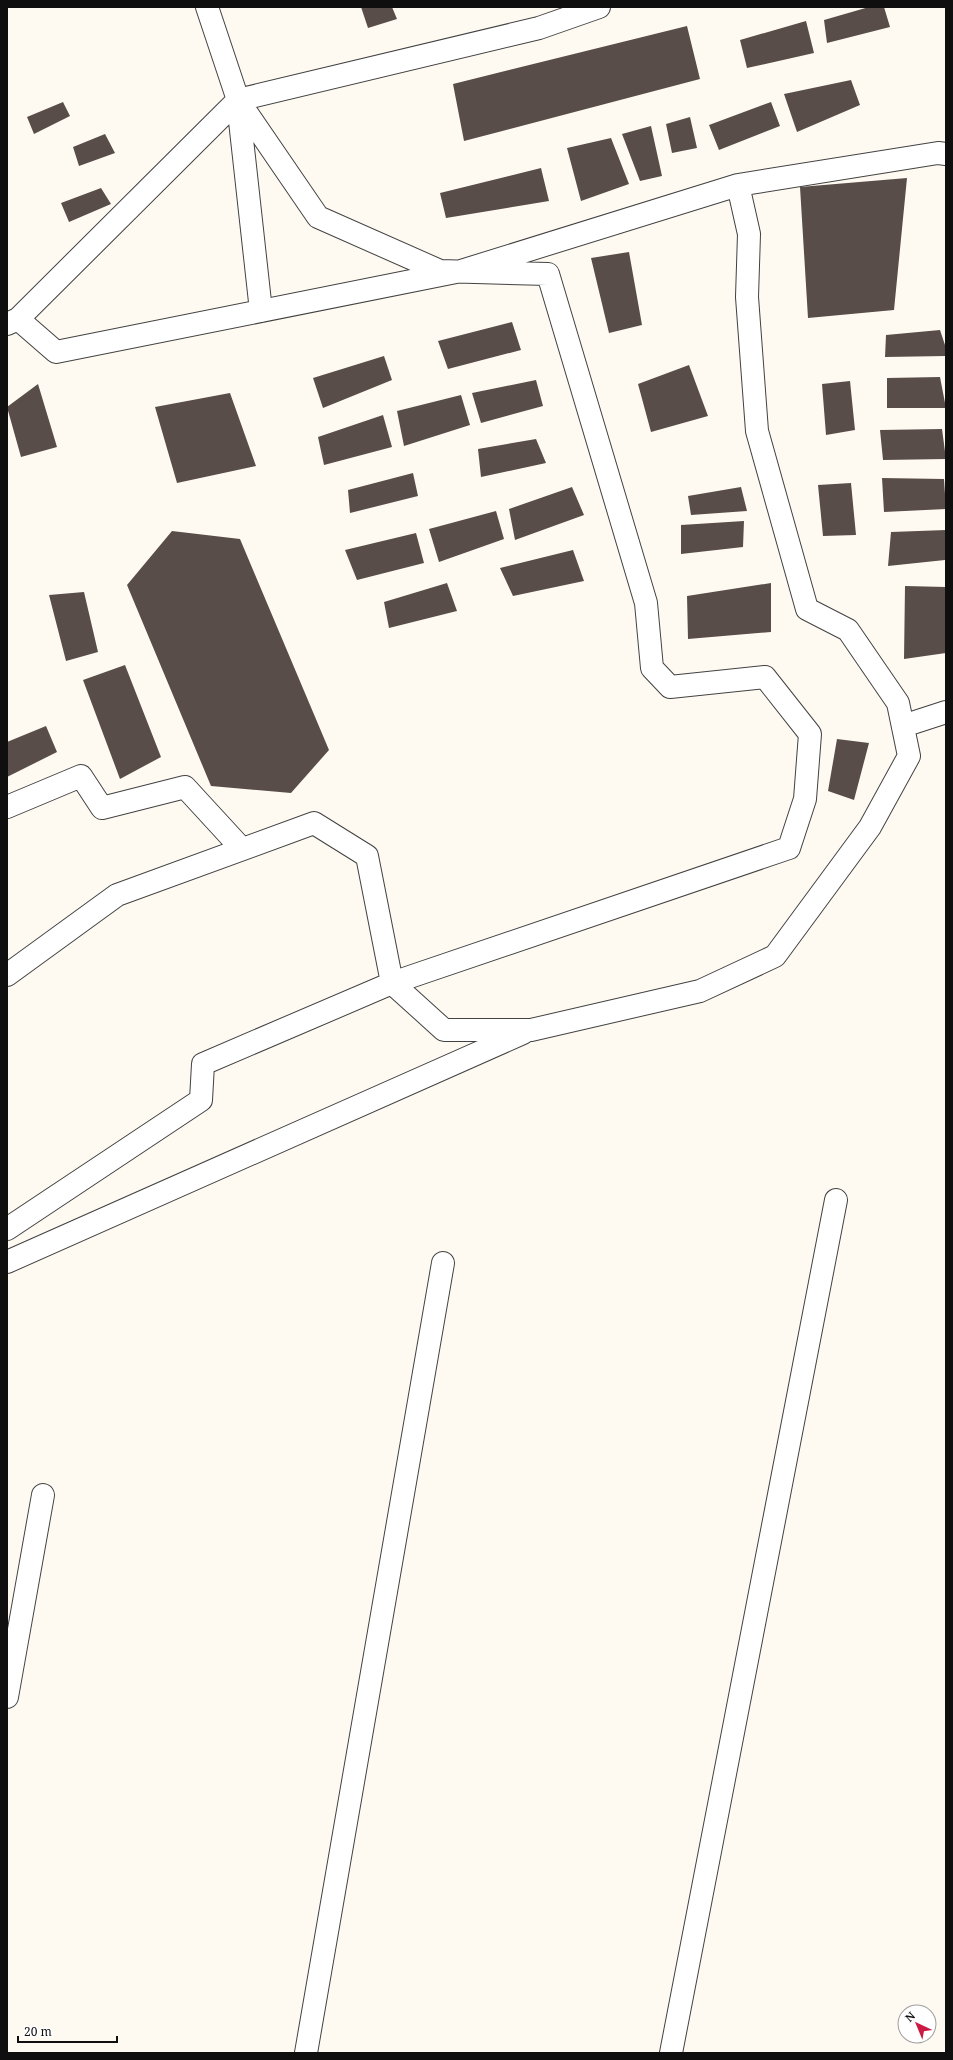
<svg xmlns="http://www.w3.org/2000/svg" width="953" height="2060" font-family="'Noto Serif',serif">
	<rect width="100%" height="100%" fill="#fffaf1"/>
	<path fill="#594d4a" d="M 361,7 L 392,7 L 397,19 L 368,28 Z
		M 869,7 L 884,7 L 890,27 L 827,43 L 824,20 Z
		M 806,21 L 814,53 L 747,68 L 740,40 Z
		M 687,26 L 700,79 L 464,141 L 453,84 Z
		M 851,80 L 860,105 L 797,132 L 784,94 Z
		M 63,102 L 70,116 L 34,134 L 27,117 Z
		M 771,102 L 780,126 L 719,150 L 709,125 Z
		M 690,117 L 697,148 L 672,153 L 666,124 Z
		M 651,126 L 662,176 L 640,181 L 622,134 Z
		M 105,134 L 115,153 L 79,166 L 73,147 Z
		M 611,138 L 629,184 L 581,201 L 567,148 Z
		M 541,168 L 549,201 L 446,218 L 440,193 Z
		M 907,178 L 894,310 L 808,318 L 800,187 Z
		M 101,188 L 111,204 L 69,222 L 61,203 Z
		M 629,252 L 642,325 L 609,333 L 591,258 Z
		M 512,322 L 521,350 L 448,369 L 438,341 Z
		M 940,330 L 946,348 L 946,356 L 885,357 L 886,335 Z
		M 384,356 L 392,380 L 323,408 L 313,378 Z
		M 689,365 L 708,416 L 651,432 L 638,384 Z
		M 940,377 L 946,408 L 887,408 L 887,378 Z
		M 536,380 L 543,406 L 481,423 L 472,393 Z
		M 850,381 L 855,430 L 826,435 L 822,384 Z
		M 38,384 L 57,447 L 21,457 L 7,407 Z
		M 230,393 L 256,466 L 177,483 L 155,407 Z
		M 461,395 L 470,425 L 404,446 L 397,411 Z
		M 383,415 L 392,447 L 324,465 L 318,437 Z
		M 942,429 L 946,459 L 883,460 L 880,430 Z
		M 536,439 L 546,463 L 481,477 L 478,449 Z
		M 413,473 L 418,496 L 350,513 L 348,490 Z
		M 882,478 L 944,479 L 946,509 L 884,512 Z
		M 851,483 L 856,535 L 823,536 L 818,485 Z
		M 572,487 L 584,515 L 515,540 L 509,509 Z
		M 741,487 L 747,511 L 691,515 L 688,496 Z
		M 496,511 L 504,539 L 439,562 L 429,529 Z
		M 744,521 L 743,547 L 681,554 L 681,525 Z
		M 946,530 L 945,560 L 888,566 L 891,532 Z
		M 172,531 L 240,539 L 329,750 L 291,793 L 211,786 L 127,585 Z
		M 416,533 L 424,563 L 357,580 L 345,550 Z
		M 573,550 L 584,581 L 513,596 L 500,568 Z
		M 447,583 L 457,611 L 389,628 L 384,602 Z
		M 771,583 L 771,632 L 688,639 L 687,596 Z
		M 905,586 L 946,587 L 946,653 L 904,659 Z
		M 84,592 L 98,652 L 66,661 L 49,595 Z
		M 125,665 L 161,757 L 120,779 L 83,680 Z
		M 46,726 L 57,752 L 7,777 L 7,742 Z
		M 837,739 L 869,743 L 854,800 L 828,791 Z"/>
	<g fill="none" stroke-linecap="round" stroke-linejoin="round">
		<defs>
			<path id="minor" d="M 238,100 L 539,28 L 599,7
				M 238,103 L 261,311
				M 738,185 L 938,153 L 946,154
				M 18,319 L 56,352 L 461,271 L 738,185 L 749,234 L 747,297 L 757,431 L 807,609 L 848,630 L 898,703 L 909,756 L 870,827 L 775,956 L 700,991 L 531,1030 L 444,1030 L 392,983 L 789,848 L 805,799 L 810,734 L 765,677 L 670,687 L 652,668 L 646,603 L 548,274 L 440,271 L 318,217 L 238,100
				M 7,324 L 18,319 L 238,100 L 207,7
				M 903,726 L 946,712
				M 7,807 L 81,776 L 102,808 L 185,787 L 242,849
				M 7,975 L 117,895 L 314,823 L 367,856 L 392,983 L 203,1064 L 201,1100 L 7,1229
				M 7,1262 L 523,1033
				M 7,1697 L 43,1495
				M 306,2053 L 443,1263
				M 671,2053 L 836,1200"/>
		</defs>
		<use href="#minor" stroke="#424242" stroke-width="24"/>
		<use href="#minor" stroke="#fff" stroke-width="22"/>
	</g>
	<rect width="953" height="2060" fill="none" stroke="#0f0f0f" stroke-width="16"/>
	<g transform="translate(917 2024) rotate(316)"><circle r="19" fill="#ffffff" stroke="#9f9f9f"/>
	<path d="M0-3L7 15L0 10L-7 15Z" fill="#cc1a42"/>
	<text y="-6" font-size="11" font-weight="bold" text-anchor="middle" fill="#0f0f0f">N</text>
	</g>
	<path d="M18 2036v6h99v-6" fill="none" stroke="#0f0f0f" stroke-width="2"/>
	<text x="24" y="2036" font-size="12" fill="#0f0f0f" stroke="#ffffff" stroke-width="3" paint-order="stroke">20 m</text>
</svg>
